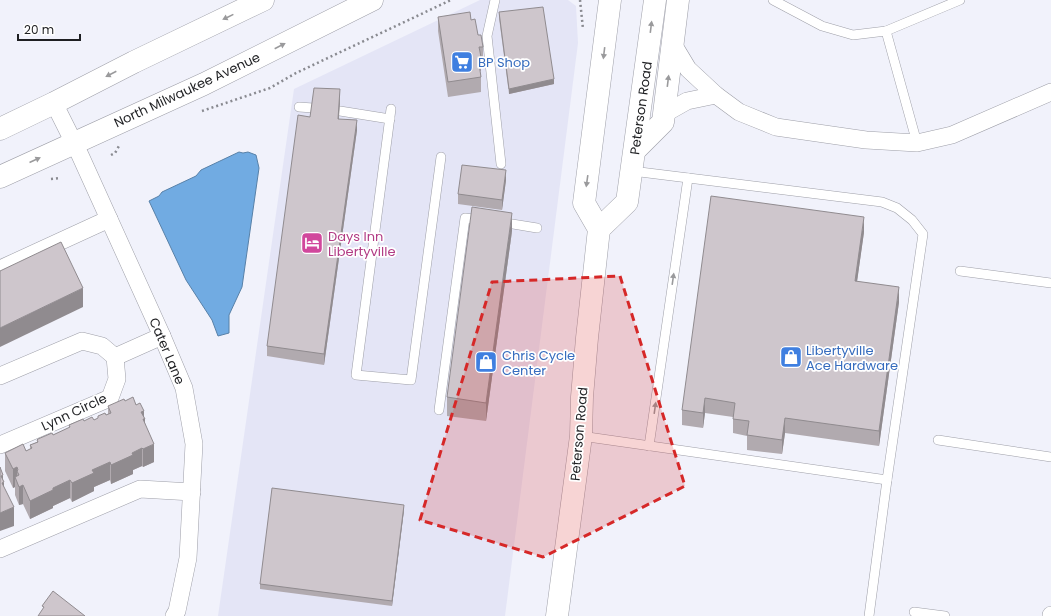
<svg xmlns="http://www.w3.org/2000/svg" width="1051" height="616" font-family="Poppins,sans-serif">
  <rect width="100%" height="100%" fill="#f1f2fb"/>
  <polygon fill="#e4e5f6" points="480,0 568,0 576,6 578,43 505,616 218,616 294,89"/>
  <polygon fill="#71abe2" stroke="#5881a8" points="239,152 243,153 248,152 256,155 259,168 242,287 229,315 229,333 218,336 212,320 186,280 149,201 159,196 162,192 196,176 201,170"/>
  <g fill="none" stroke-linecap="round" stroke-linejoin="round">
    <g stroke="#9e9fa8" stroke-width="10">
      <g id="service">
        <polyline points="495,0 487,36 501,164"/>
        <polyline points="773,0 822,26 853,35 886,31"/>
        <polyline points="299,107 313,108"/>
        <polyline points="391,109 356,375 411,380 441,157"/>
        <polyline points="340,111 390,119"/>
        <polyline points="917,143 886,31 960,0"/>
        <polyline points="500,222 537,228"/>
        <polyline points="960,271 1051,283"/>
        <polyline points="439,410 465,218 481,220"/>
        <polyline points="581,436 887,480 923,234 912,220 897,208 882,202 632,171"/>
        <polyline points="938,440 1051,457"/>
        <polyline points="649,446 688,178"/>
        <polyline points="914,612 945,616"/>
        <polyline points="869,616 887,480"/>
      </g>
    </g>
    <g stroke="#9e9fa8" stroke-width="18">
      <g id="minor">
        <polyline points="673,44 688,69 716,95 739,112 776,127 866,140 917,143 952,135 1051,92"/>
        <polyline points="54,103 80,155 162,336 184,388 194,444 188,558 177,611 174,616"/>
        <polyline points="664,114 687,101 716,95"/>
        <polyline points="0,269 109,219"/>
        <polyline points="115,357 162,336"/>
        <polyline points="0,376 82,341 102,346 115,357 117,379 110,398 0,445"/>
        <polyline points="0,549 140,489 192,492"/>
        <polyline points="1051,616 1051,615"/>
      </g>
    </g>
    <g stroke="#9e9fa8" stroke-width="23">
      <g id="primary">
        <polyline points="0,129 54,103 134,62 263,0"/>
        <polyline points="635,150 663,122 678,0"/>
        <polyline points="0,177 204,84 372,0"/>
        <polyline points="599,229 627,202 655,0"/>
        <polyline points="557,616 581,436 582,397 587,338 599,229 584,203 610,0"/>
      </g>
    </g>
    <g stroke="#898a90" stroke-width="2.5" stroke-dasharray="2 3" stroke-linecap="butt">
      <polyline points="580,0 583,29"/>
      <polyline points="202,111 270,88 296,73 451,0"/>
      <polyline points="111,155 115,153 119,146"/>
      <polyline points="51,179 60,178"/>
    </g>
    <use href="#service" stroke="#fff" stroke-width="9"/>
    <use href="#minor" stroke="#fff" stroke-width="17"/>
    <use href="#primary" stroke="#fff" stroke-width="22"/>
  </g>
  <g fill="#b1aaaf">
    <polygon points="499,12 554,84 509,94 499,18"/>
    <polygon points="438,17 471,20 483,47 483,61 481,62 481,71 480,71 481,77 481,92 448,97 438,31"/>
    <polygon points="340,99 339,119 357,130 324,365 267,356 267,346 310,117"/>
    <polygon points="506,180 502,210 458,204 458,194"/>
    <polygon points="512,231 486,421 447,416 447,397"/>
    <polygon points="864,232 857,281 899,302 879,446 785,433 782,454 747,450 747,436 733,433 733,417 705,413 703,428 682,425 682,410"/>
    <polygon points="125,401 136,405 144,416 145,423 154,462 143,467 142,466 133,470 133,474 111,484 110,480 94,487 94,491 72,502 70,498 53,506 53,508 30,519 23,504 19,505 15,495 15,487 13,488 5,471 5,453 26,451 30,449 30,445 37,442 37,440 53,435 69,428 69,425 84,421 94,420 98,419 98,416 106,415 108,414 108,406"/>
    <polygon points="404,510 392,606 260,589 260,584"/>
  </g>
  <g fill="#908b8f">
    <polygon points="554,79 554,84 509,94 509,89"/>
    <polygon points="340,89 340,99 338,129 338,119"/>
    <polygon points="357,120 357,130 324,365 324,354"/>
    <polygon points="506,170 506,180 502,210 502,200"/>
    <polygon points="512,213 512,231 486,421 486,403"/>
    <polygon points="864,217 864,232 855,296 855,281"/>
    <polygon points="899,287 899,302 879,446 879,431"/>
    <polygon points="83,288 83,307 0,347 0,328"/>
    <polygon points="705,398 705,413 703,428 703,413"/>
    <polygon points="144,411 144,419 145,419 145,437 141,412"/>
    <polygon points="785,418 785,433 782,454 782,440"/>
    <polygon points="154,444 154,462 143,467 143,449"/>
    <polygon points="142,448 142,466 133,470 133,474 111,484 111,465 132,453"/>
    <polygon points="110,462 110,480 94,487 94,491 72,502 72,483 92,470"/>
    <polygon points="17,467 17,481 15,477 15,487 13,488 13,469"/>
    <polygon points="3,475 3,483 4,482 4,501 1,476"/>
    <polygon points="70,480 70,498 53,506 53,508 30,519 30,501 53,488"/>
    <polygon points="23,485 23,504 19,505 19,487"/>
    <polygon points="404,505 404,510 392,606 392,601"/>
    <polygon points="14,507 14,526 0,531 0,513"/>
  </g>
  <g fill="#cec6cc" stroke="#908b8f">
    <polygon points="543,7 554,79 509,89 499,12"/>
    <polygon points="470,12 471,20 475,19 478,35 481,35 483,47 479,47 481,57 478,57 481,77 448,82 438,17"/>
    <polygon points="314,88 340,89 338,119 357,120 324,354 267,346 298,115 310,117"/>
    <polygon points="462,165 506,170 502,200 458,194"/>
    <polygon points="711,196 864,217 855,281 899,287 879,431 785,418 782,440 747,435 749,421 733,419 735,403 705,398 703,413 682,410"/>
    <polygon points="472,207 512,213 486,403 447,397"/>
    <polygon points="61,242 83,288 0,328 0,271"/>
    <polygon points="133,397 136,405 140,403 144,411 141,412 145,419 143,419 154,444 143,449 142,448 132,453 133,455 111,465 110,462 92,470 94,473 72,483 70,480 53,488 53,490 30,501 23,485 19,487 15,477 19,475 17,471 18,470 17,467 13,469 5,453 23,444 26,451 32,448 30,445 38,442 37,440 38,439 52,433 53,435 70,427 69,425 83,419 84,421 92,417 94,420 98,418 98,416 105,413 106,415 111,413 108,406 124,399 125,401"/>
    <polygon points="0,467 3,475 1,476 4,482 2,483 14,507 0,513"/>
    <polygon points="272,488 404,505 392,601 260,584"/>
    <polygon points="53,591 85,616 38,616 44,607 42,606"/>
  </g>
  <defs><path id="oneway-solid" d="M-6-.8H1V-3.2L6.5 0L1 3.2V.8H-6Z"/></defs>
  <g fill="#9a9a9c">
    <use href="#oneway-solid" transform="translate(228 17) rotate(154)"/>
    <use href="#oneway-solid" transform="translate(651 27) rotate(-83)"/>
    <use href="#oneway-solid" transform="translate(280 46) rotate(-27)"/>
    <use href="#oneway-solid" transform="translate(604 53) rotate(97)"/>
    <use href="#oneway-solid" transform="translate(111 74) rotate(153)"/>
    <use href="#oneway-solid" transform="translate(668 81) rotate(-83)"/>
    <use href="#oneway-solid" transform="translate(35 160) rotate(-24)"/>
    <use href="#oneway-solid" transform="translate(587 181) rotate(98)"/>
    <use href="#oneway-solid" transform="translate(673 279) rotate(-82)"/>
    <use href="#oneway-solid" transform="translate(655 408) rotate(-82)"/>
  </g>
  <path fill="#d62828" fill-opacity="0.2" stroke="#d62828" stroke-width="3" stroke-dasharray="8 5" stroke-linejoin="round" d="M620 276 685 486 543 557 420 520 492 282Z"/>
  <defs>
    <g id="supermarket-square" transform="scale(1.15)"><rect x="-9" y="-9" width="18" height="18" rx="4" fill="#3f7fe0" stroke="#fff"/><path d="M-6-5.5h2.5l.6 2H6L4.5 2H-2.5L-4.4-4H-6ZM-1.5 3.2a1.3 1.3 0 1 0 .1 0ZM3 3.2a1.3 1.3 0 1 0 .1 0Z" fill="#fff"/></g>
    <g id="hotel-square" transform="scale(1.15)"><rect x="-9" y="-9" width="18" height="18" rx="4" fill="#d1479c" stroke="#fff"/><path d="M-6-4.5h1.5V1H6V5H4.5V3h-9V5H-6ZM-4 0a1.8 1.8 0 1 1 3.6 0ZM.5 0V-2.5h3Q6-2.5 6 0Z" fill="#fff"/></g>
    <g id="shop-square" transform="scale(1.15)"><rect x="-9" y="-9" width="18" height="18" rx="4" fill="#3f7fe0" stroke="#fff"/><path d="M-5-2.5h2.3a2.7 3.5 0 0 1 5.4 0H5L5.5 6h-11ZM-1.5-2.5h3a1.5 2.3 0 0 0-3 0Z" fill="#fff"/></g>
  </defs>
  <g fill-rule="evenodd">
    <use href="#supermarket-square" x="462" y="62"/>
    <use href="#hotel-square" x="312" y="243"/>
    <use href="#shop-square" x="791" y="357"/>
    <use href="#shop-square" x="486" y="362"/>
  </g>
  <g text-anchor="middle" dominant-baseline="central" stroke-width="3.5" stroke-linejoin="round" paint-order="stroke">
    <g font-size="13" fill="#366cbe" stroke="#fff" text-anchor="start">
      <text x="478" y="62">BP Shop</text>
      <text x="806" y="350">Libertyville<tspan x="806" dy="15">Ace Hardware</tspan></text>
      <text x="502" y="355">Chris Cycle<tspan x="502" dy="15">Center</tspan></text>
    </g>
    <g font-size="13" fill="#1e1f22" stroke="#fff">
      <text transform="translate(187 90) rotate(-25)">North Milwaukee Avenue</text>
      <text transform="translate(641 108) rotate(-82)">Peterson Road</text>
      <text transform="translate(167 351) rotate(67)">Cater Lane</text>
      <text transform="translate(74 412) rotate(-25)">Lynn Circle</text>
      <text transform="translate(579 434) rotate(-85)">Peterson Road</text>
    </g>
    <g font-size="13" fill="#b23c85" stroke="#fff" text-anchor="start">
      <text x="328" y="236">Days Inn<tspan x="328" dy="15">Libertyville</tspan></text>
    </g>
  </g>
  <path d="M18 34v6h62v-6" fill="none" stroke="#1e1f22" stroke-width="2"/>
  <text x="24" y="34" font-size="12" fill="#1e1f22" stroke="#ffffff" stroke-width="3" paint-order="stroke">20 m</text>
</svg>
